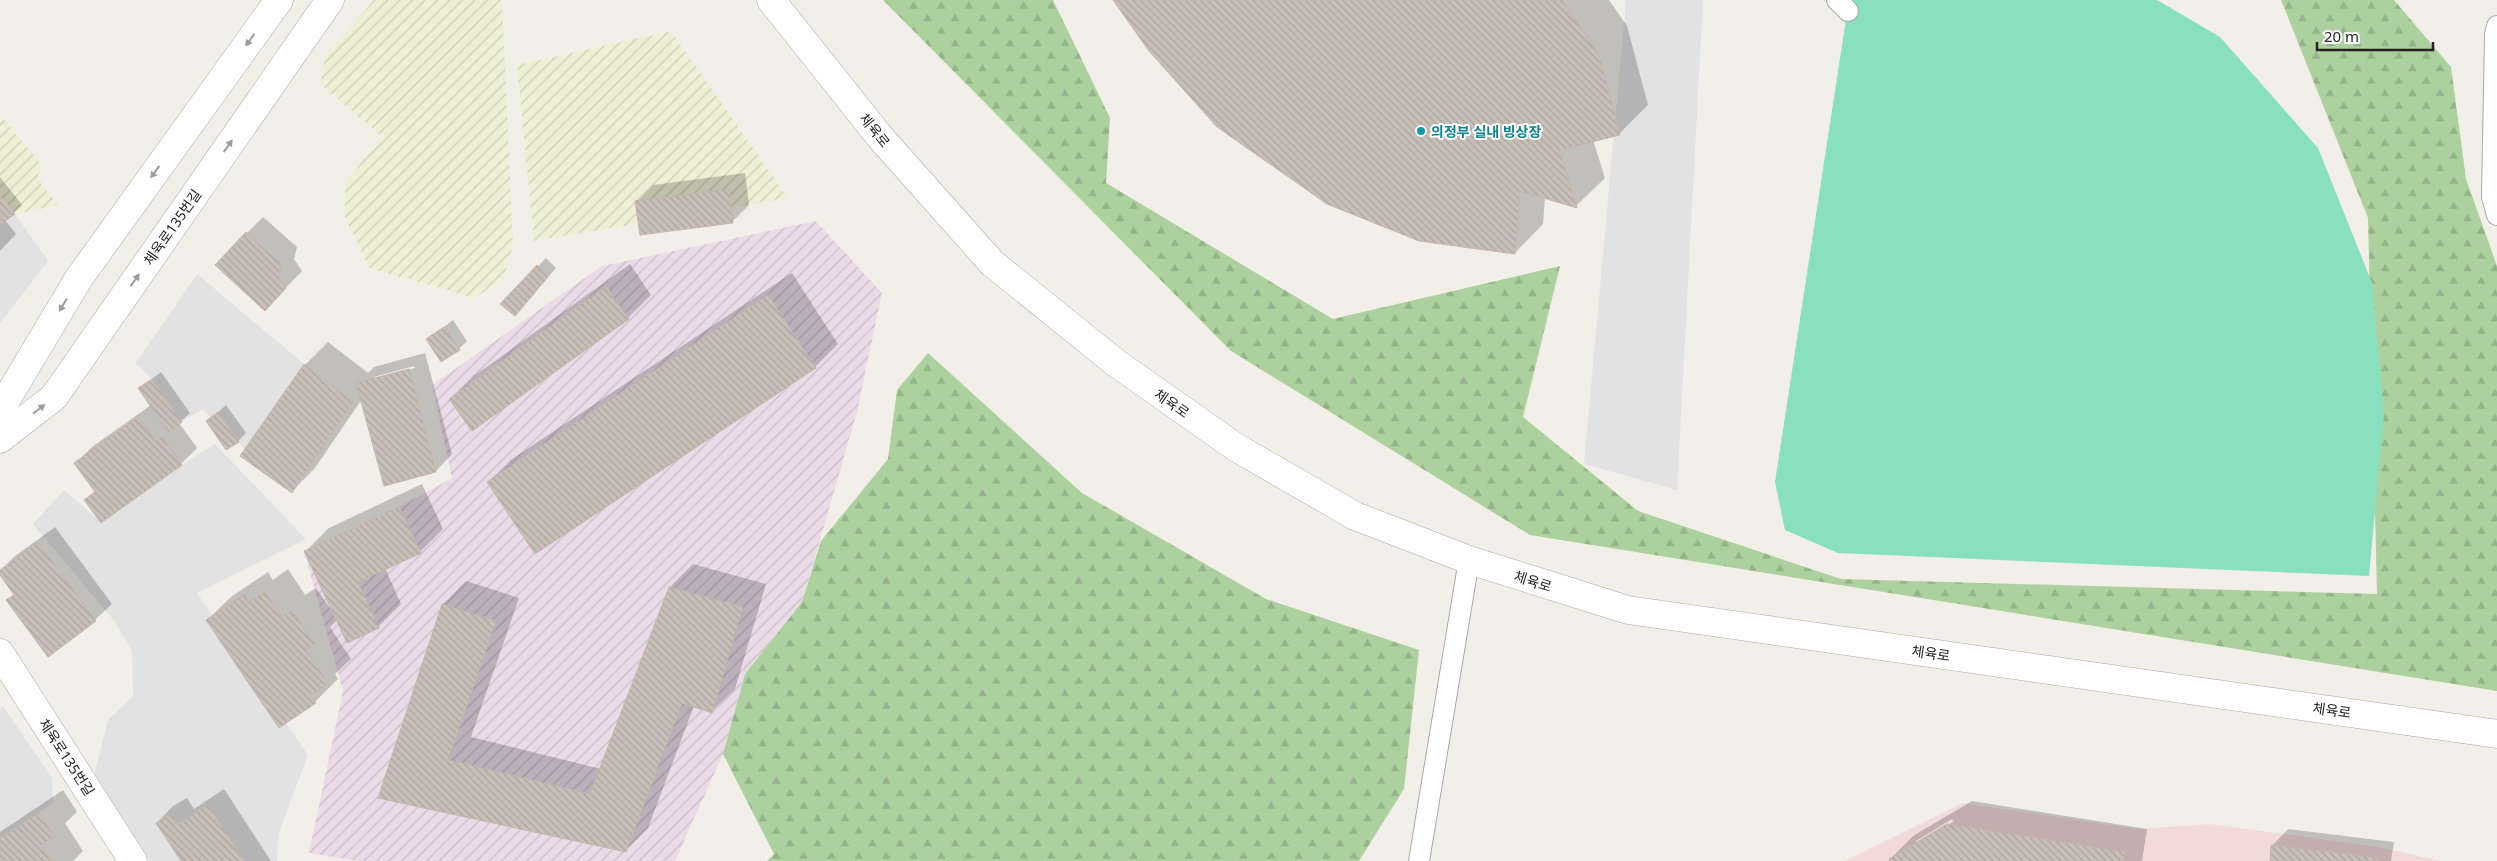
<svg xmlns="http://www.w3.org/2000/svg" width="2497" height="861" font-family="'Noto Sans','Noto Sans KR',sans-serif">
  <defs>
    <pattern id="industrial-furrows" width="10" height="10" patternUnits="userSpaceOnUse" patternTransform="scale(1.25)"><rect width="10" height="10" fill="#ebdbe8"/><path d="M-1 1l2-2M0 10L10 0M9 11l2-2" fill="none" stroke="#c9bcc7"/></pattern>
    <pattern id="farmland-furrows" width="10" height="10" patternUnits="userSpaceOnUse" patternTransform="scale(1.25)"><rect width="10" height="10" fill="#eef0d5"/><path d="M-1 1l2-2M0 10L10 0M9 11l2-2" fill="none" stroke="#ccceb7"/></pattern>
    <pattern id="forest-firs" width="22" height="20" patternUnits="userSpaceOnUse" patternTransform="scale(1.25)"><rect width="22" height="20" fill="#add19e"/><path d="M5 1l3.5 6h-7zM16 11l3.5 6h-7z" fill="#95b388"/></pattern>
    <pattern id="building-back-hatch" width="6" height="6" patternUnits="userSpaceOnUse" patternTransform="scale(1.25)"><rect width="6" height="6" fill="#c7bfb8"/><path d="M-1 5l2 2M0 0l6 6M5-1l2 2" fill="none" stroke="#aba49e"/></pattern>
  </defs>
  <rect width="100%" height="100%" fill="#f2efe9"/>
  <polygon fill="#f2dad9" points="1963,803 2137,829 2210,824 2379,847 2441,861 1845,861"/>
  <polygon fill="url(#industrial-furrows)" points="816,221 882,293 857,412 802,602 745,674 723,754 675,861 359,861 309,853 343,691 304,551 399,507 452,478 432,385 602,266"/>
  <g fill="url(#farmland-furrows)">
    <polygon points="374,0 502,0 513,244 504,278 475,298 369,268 345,217 345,184 382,136 320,84 325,57"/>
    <polygon points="671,31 788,198 534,241 517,65"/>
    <polygon points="0,115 42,165 37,178 58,205 15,214 0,198"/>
  </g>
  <g fill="url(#forest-firs)">
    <polygon points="883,0 1053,0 1110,118 1106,183 1333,319 1560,266 1523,417 1638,511 1841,579 2377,594 2368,218 2281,0 2394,0 2451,67 2466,179 2497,266 2497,691 1530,535 1231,351"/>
    <polygon points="928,353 1082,493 1266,599 1419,650 1404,789 1359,861 767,861 774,854 723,754 745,674 802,602 821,541 888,459 897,390"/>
  </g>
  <polygon fill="#88e0be" points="1849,0 2157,0 2220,37 2318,148 2372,283 2384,415 2369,576 1838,553 1785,530 1775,482"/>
  <g fill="#e2e2e2">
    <polygon points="1626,0 1703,0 1677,490 1584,464"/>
    <polygon points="15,214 48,261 0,323 0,225"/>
    <polygon points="197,274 304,364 245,449 202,409 182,422 152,379 136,363"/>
    <polygon points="215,444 306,539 197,593 212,615 206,620 279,727 286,723 308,755 278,835 277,861 244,861 207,804 178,824 170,814 156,822 181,861 150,861 94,775 108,720 133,696 132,651 115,622 33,524 64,490 102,523 182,465"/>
    <polygon points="3,706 52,778 53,803 0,838 0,709"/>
  </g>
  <g fill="#0003" fill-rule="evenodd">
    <polygon points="1115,0 1609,0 1627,26 1648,105 1620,133 1593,140 1605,178 1576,206 1545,197 1543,224 1515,253"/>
    <polygon points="745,173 749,205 732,222 637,202 653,185"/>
    <polygon points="0,177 22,205 6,221 16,234 0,251"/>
    <polygon points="263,217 297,247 294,259 302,271 281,293 247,233"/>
    <polygon points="546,258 556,268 523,306 502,304"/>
    <polygon points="630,264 651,295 628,318 473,430 451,399 474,376"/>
    <polygon points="792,273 838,344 815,367 535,553 488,482 512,459"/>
    <polygon points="453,320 467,341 459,349 427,340"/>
    <path d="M328 342 368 373 374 367 425 353 452 454 436 471 362 399 315 468 292 491 305 365ZM414 366 415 368 376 379 374 377Z"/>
    <polygon points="161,372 190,413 179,423 197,448 181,464 86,500 96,490 76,463 92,447 151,405 140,388"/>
    <polygon points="226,405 246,433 238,441 208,421"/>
    <polygon points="422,484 443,529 420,552 385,568 401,604 378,627 338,619 330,627 351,659 335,674 338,679 315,702 280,726 207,620 231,597 268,572 273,580 288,569 305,595 316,588 335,615 306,551 329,528"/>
    <polygon points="55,527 112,604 95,620 8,600 15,593 0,571 15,556"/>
    <polygon points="693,564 766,584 735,689 711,712 694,706 648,828 625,851 379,797 443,604 466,581 519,598 471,737 601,769 670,587"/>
    <polygon points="224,789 271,861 182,861 157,823 173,806 187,798 194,809"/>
    <polygon points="63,790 77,812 65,823 83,851 73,861 0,861 0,832"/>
    <path d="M1972 801 2147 829 2142 861H1891L1890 859 1913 836ZM1952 819 1953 822 1916 844V841Z"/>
    <polygon points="2288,829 2394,842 2391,861 2271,861 2272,846"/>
  </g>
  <g fill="url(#building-back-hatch)" stroke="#c4b6ab">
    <polygon points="1113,0 1562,0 1599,55 1620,135 1559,150 1577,208 1520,191 1515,254 1419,241 1327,204 1217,127 1149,51"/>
    <polygon points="729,189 733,223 640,235 635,201"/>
    <polygon points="0,195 15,214 0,225"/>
    <polygon points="246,232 281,264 278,276 286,288 265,311 215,265"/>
    <polygon points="537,265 548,277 515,316 500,304"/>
    <polygon points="606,286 629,319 472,431 449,399"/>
    <polygon points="768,295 816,368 535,554 487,482"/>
    <polygon points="444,327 460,350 441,362 426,339"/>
    <polygon points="304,364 353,402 292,493 240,456"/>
    <polygon points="409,369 436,472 384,486 356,383"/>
    <polygon points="152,379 182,422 168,432 138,388"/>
    <polygon points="218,412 239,442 226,450 206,421"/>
    <polygon points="138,417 156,441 162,437 182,465 101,523 84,500 95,492 74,463"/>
    <polygon points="399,507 421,553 358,582 379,628 347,643 304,551"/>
    <polygon points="38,542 96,621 48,657 6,600 14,595 0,575 0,570"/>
    <polygon points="669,587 743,607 712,713 682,703 626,852 378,798 442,604 496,621 448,760 590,794"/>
    <polygon points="265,592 282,617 292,610 315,644 306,650 328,683 311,695 316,703 279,728 206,620 244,594 249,602"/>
    <polygon points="207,804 244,861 181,861 156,823 170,813 178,824"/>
    <polygon points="39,813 54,836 41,845 51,861 0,861 0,838"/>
    <polygon points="1947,824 2125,852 2123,861 1890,861 1889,859"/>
    <polygon points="2271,845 2379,858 2378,861 2270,861"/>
  </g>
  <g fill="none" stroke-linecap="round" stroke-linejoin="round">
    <g stroke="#a9a9a9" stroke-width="22">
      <g id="service">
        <polyline points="1837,0 1848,11"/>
        <polyline points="2497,26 2495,35 2492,197 2497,215"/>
        <polyline points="1419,861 1469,560"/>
      </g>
    </g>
    <g stroke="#a9a9a9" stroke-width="29">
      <g id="minor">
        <polyline points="771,0 880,137 992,263 1116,363 1237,448 1355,516 1469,560 1628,610 2497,734"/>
        <polyline points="0,410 79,278 279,0"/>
        <polyline points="0,439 54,397 330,0"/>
        <polyline points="0,653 133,861"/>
      </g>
    </g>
    <use href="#service" stroke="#fff" stroke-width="20"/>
    <use href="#minor" stroke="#fff" stroke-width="28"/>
  </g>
  <defs><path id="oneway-solid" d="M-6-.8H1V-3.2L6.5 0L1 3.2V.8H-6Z" transform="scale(1.25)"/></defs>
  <g fill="#9c9c9c">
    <use href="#oneway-solid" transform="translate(250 40) rotate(126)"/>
    <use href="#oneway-solid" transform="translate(228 146) rotate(-55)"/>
    <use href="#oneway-solid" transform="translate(155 172) rotate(126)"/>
    <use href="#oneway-solid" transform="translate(135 280) rotate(-55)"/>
    <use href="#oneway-solid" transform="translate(63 305) rotate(121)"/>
    <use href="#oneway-solid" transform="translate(39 409) rotate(-38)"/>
  </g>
  <circle fill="#0f9aa8" stroke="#fff" stroke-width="2" cx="1421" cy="131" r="5"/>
  <g text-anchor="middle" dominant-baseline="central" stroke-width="4" stroke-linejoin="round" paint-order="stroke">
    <g font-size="14" fill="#222" stroke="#fff">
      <text transform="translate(875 130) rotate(51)">체육로</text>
      <text transform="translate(172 227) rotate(-55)">체육로135번길</text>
      <text transform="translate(1172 403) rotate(35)">체육로</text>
      <text transform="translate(1533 581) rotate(17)">체육로</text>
      <text transform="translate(1931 653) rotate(8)">체육로</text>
      <text transform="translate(2332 710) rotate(8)">체육로</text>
      <text transform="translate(67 757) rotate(57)">체육로135번길</text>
    </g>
    <g font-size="14" font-weight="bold" fill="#0d838f" stroke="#fff" text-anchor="start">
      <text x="1431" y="131">의정부 실내 빙상장</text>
    </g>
  </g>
  <path d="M2317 42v8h116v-8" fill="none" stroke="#222222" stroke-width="2.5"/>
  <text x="2324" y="42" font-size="15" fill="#222222" stroke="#ffffff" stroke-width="4" paint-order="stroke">20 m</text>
</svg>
